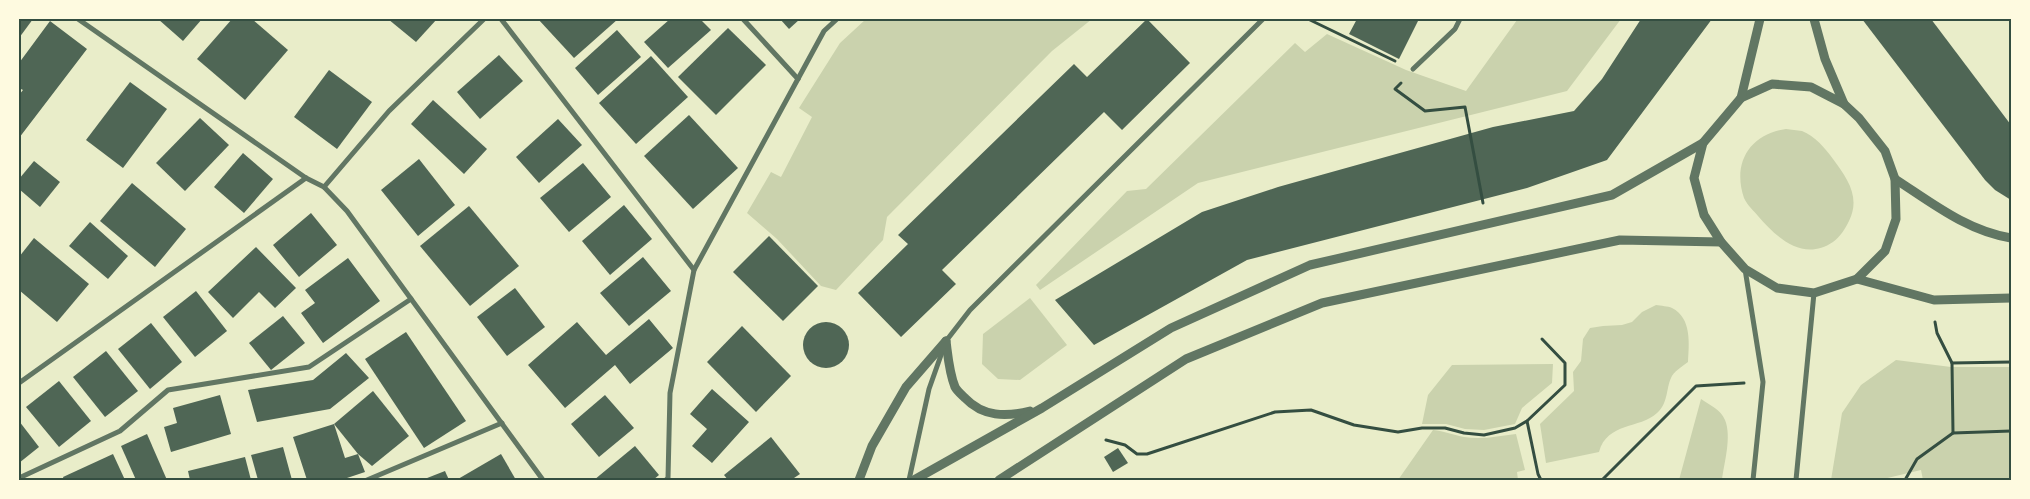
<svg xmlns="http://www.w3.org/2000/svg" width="2030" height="499" font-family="'Archivo Narrow',sans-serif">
  <rect width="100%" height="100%" fill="#e9edc9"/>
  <g fill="#cad2ad">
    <polygon points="866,19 1092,19 1052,51 887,217 883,240 836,290 821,286 777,239 747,213 771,172 781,177 812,117 799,108 840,43"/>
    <polygon points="1522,19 1621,19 1567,91 1198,183 1040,290 1036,285 1127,191 1146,189 1295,43 1305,52 1327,34 1406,70 1466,91 1517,20"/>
    <path d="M1786 129C1791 130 1797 130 1802 131 1815 136 1825 148 1833 159 1847 178 1861 197 1849 221 1845 229 1841 236 1833 242 1803 262 1777 238 1758 216 1754 211 1747 205 1744 198 1732 163 1750 134 1786 129Z"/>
    <polygon points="1030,298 1067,345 1020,380 998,379 982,364 983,334"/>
    <path d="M1656 305C1661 306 1668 306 1672 308 1692 318 1689 344 1688 362 1683 366 1673 372 1671 378 1666 389 1668 404 1657 413 1640 429 1607 422 1599 452L1546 463 1540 424 1574 391 1573 372 1581 361 1583 339 1590 328 1603 326 1622 325 1632 322 1642 312Z"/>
    <polygon points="1896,360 1951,367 2011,367 2011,480 1923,480 1921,470 1879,480 1831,480 1842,413 1861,385"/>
    <polygon points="1553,364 1552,383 1522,408 1515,424 1484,430 1465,429 1446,424 1422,424 1428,395 1452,365"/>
    <path d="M1701 399C1710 405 1721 410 1725 420 1732 437 1724 463 1722 480H1679Z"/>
    <path d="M1433 430C1444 431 1454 435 1464 437 1482 440 1499 436 1516 434L1525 470 1517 472 1518 480H1398Z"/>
  </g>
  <g fill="#4f6655">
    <polygon points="19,19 33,19 19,38"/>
    <polygon points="158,19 202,19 183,41"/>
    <polygon points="232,19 252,19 288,50 245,100 197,59"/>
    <polygon points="388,19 437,19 416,42"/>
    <polygon points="538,19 618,19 574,58"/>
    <polygon points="670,19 700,19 711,30 668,68 644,42"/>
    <polygon points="780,19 800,19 789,29"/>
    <polygon points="1147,19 1190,63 1122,130 1104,112 942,270 956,284 901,337 858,293 908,244 898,235 1074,64 1087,77"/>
    <polygon points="1357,19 1419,19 1399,59 1349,34"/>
    <polygon points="1641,19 1712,19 1607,160 1527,188 1247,260 1094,345 1055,300 1202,212 1278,187 1493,127 1574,111 1602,79"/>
    <polygon points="1862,19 1931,19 2011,125 2011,200 1995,190 1985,180"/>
    <polygon points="50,21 87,49 19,138 19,95 23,90 19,88 19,63"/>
    <polygon points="728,28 766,65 716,115 678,77"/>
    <polygon points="617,30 641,57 598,95 575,68"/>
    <polygon points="499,55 523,81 480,119 457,92"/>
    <polygon points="651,56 688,97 636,144 599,103"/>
    <polygon points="329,70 372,102 337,149 294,117"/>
    <polygon points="130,82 167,109 123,168 86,140"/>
    <polygon points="433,100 487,149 464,174 411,124"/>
    <polygon points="689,115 738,168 693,209 644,156"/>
    <polygon points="200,118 229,145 185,191 156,163"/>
    <polygon points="558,119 582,145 539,183 516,157"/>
    <polygon points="243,153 273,179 244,213 214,187"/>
    <polygon points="419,159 455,205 418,236 381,190"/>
    <polygon points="34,161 60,182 40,207 19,189 19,179"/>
    <polygon points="583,163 611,197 569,232 540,198"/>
    <polygon points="132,183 186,229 155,267 100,221"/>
    <polygon points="624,205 652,239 610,275 582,241"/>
    <polygon points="469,206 519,266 470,306 420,246"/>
    <polygon points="311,213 337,245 299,277 273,245"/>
    <polygon points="90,222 128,256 108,279 69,246"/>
    <polygon points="769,236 818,286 783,321 733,272"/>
    <polygon points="34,238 89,284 57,322 19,290 19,257"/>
    <polygon points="256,247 296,288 275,308 259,292 233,318 208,292"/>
    <polygon points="643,257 671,291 629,326 600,293"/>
    <polygon points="348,258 380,301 323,343 301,313 315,303 305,290"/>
    <polygon points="515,288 545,327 507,356 477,317"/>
    <polygon points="196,291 227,331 195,357 163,317"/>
    <polygon points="283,316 305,343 271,370 249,343"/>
    <polygon points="649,319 673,348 630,384 615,365 565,408 528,365 577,322 606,355"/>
    <circle cx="826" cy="345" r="23"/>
    <polygon points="151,323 182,362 150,389 118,349"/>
    <polygon points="742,326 791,376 756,412 707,362"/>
    <polygon points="406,332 466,421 424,448 365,359"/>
    <polygon points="106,351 138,391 105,417 73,377"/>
    <polygon points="346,353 369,378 330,409 257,422 248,390 313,380"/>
    <polygon points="59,381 91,421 59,447 26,407"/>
    <polygon points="712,389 749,422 712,463 692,446 707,429 690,414"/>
    <polygon points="373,391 409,436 372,466 358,454 334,424"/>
    <polygon points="220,395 231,434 171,452 164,427 177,423 173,408"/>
    <polygon points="605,395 634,428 599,457 571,424"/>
    <polygon points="19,421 39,447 19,463"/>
    <polygon points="334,424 345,458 358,454 365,472 341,480 307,480 293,437"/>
    <polygon points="147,434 167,480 136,480 121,446"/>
    <polygon points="771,437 800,474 791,480 728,480 724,475"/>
    <polygon points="635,446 659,475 653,480 594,480"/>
    <polygon points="283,447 292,480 258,480 251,455"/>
    <polygon points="1118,448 1128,463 1113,472 1104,457"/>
    <polygon points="113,454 125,480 64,480 63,477"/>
    <polygon points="501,454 516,480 459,480 458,479"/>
    <polygon points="245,457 251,480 190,480 188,471"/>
    <polygon points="445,471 449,480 422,480"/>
  </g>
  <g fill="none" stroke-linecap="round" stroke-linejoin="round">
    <g stroke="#344e41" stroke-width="3">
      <polyline points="1308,19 1395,61"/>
      <polyline points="1401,83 1395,89 1425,111 1465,107 1483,203"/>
      <polyline points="1935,322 1937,333 1952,363 2011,362"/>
      <polyline points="1952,363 1953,433 2011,431"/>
      <polyline points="1106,440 1125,445 1137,454 1147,454 1275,412 1311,410 1354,425 1398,432 1422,428 1445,428 1464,433 1484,435 1515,428 1527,421"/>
      <polyline points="1541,480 1538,474 1527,421 1565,385 1565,363 1542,339"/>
      <polyline points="1602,480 1696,386 1744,383"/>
      <polyline points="1905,480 1917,459 1953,433"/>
    </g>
    <g stroke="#617663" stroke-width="5">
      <polyline points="78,19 306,178 324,187 347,211 543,480"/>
      <polyline points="501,19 694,270 670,393 668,478 666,480"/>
      <polyline points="743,19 798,79"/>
      <polyline points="1413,69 1455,29 1460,19"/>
      <polyline points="324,187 389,111 484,19"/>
      <polyline points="1745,269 1763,382 1753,480"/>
      <polyline points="694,270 824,31 837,19"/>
      <polyline points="19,383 306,178"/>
      <polyline points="19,478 120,431 168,390 309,367 411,299"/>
      <polyline points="367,480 502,423"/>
      <polyline points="909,480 929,389 946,341 970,310 1263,19"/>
      <polyline points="1796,480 1814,293"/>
    </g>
    <g stroke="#617663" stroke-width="9">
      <polyline points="1814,19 1825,59 1844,104"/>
      <polygon points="1772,84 1811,87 1844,104 1859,118 1885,151 1895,179 1896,219 1885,251 1857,279 1814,293 1777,288 1745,269 1721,242 1704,215 1694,178 1703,143 1741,98"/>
      <polyline points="1741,98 1760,19"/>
      <path d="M1895 179C1932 203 1967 231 2011 238"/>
      <polyline points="1857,279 1934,300 2011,298"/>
      <path d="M946 341C948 356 949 372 955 387 957 391 962 395 965 398 983 417 1006 417 1030 411"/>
      <polyline points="859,480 872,446 906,387 946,341"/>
      <polyline points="914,480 1042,408 1171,328 1310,265 1612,195 1703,143"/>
      <polyline points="999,480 1186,359 1322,303 1620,240 1721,242"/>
    </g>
  </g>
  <rect width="2030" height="499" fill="none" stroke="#fefae0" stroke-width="40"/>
  <rect x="20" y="20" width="1990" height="459" fill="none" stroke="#344e41" stroke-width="2"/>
</svg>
